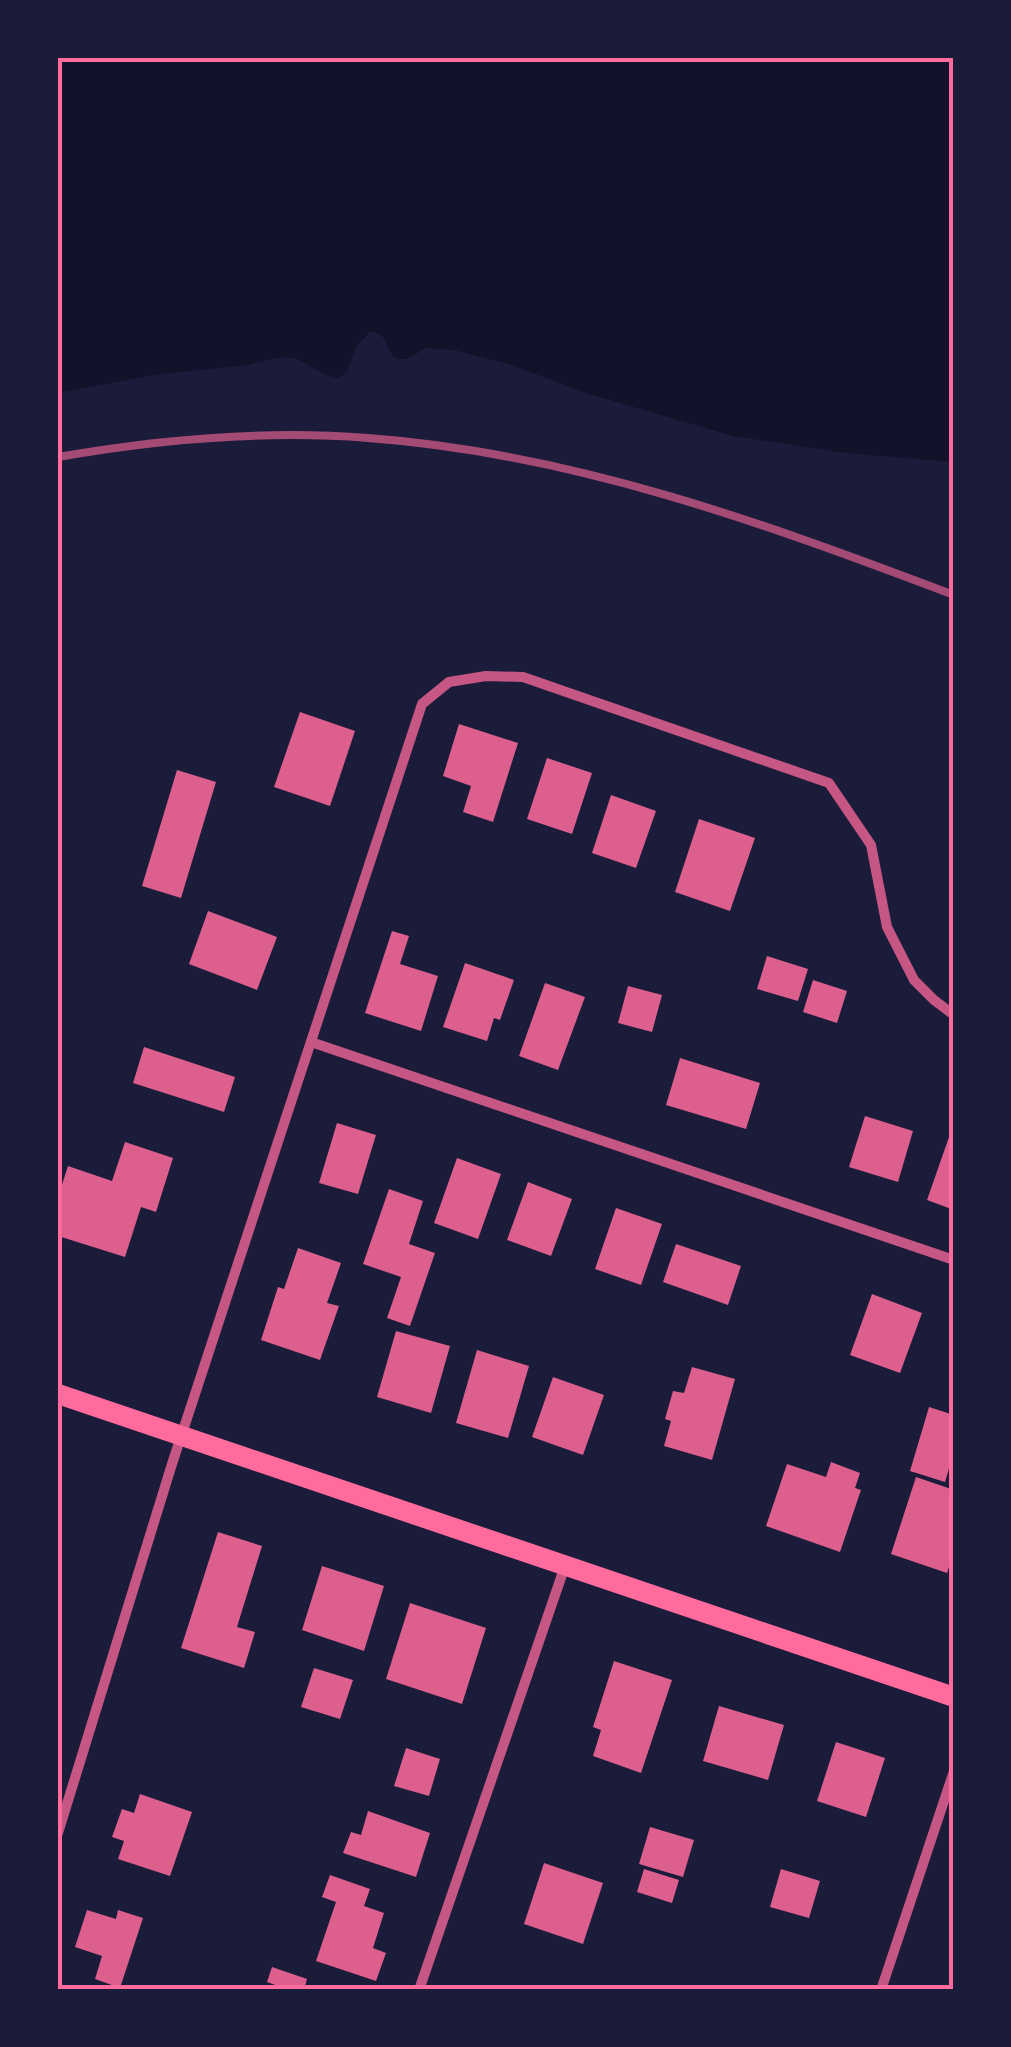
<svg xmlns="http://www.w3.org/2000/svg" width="1011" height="2047" font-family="Figtree,sans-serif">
  <rect width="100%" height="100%" fill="#1b1b3a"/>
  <polygon fill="#12122b" points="58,58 953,58 953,462 847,453 733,436 586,393 509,364 454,350 426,348 407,359 397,359 393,356 383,337 374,332 369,332 356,348 347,372 339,378 326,375 298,359 282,357 241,366 159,374 58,393"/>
  <g fill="#dd5f8e">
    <polygon points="300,712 355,731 330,806 274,787"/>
    <polygon points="459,724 518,743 493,822 463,812 471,786 443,776"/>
    <polygon points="547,758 592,773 572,834 527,819"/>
    <polygon points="177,770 216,782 181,898 142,886"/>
    <polygon points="611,795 656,811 636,868 592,853"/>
    <polygon points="699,819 755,838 730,911 675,892"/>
    <polygon points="208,911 277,937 257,990 189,964"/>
    <polygon points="392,931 409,936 400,964 438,976 421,1031 365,1013"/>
    <polygon points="767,956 808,969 798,1001 757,989"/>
    <polygon points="465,963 514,980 500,1020 494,1018 487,1041 443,1027"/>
    <polygon points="813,980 847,991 837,1023 803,1012"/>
    <polygon points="545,983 585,997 558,1070 519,1056"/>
    <polygon points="628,986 662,995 652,1032 618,1023"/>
    <polygon points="144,1047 235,1077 224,1112 133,1083"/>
    <polygon points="680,1058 760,1083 746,1129 666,1105"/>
    <polygon points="865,1116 913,1131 898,1182 849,1167"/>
    <polygon points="337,1123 376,1135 358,1194 319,1183"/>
    <polygon points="949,1137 954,1138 954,1210 927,1200"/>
    <polygon points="125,1142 173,1158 156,1212 141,1207 125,1257 58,1236 58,1197 68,1166 112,1181"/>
    <polygon points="457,1158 501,1174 478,1239 434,1223"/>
    <polygon points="528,1182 572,1199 551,1256 507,1240"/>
    <polygon points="389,1189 423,1201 409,1244 435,1253 410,1326 387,1318 401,1277 363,1264"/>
    <polygon points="616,1208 662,1224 641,1285 595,1269"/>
    <polygon points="676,1244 741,1266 728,1305 663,1282"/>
    <polygon points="298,1248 341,1263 327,1303 339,1306 320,1360 261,1340 278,1287 284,1289"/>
    <polygon points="872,1294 922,1313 900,1373 850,1355"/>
    <polygon points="396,1331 450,1346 431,1413 377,1397"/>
    <polygon points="477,1350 529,1366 508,1438 456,1423"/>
    <polygon points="692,1367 735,1379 712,1460 664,1446 671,1421 665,1419 673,1391 684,1393"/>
    <polygon points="553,1377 604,1395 583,1455 532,1437"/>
    <polygon points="929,1407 954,1415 954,1452 945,1482 910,1471"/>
    <polygon points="831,1462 860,1473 855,1488 861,1490 840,1552 766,1526 787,1464 826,1477"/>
    <polygon points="916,1477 954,1490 954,1552 947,1573 891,1554"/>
    <polygon points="218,1532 262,1546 237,1627 255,1632 244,1668 181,1648"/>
    <polygon points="322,1566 384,1586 364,1651 302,1630"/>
    <polygon points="410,1603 486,1628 462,1704 386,1679"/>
    <polygon points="614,1661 672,1680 641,1773 593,1756 601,1730 593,1727"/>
    <polygon points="314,1668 353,1680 340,1719 301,1707"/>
    <polygon points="719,1706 784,1725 768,1780 703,1761"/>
    <polygon points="836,1742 885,1758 866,1817 817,1801"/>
    <polygon points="406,1748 440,1759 429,1796 394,1786"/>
    <polygon points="140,1794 192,1812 170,1876 118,1859 124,1841 112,1837 122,1809 134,1813"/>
    <polygon points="368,1811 430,1833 416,1877 343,1853 351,1832 361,1835"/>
    <polygon points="650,1827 694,1840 683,1877 639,1864"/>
    <polygon points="544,1863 603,1883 583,1944 524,1924"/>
    <polygon points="644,1869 679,1880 672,1903 637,1892"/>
    <polygon points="781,1869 820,1881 809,1918 770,1907"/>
    <polygon points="330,1875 370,1889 364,1906 384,1913 373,1948 386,1953 376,1981 316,1961 336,1902 322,1897"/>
    <polygon points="87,1910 116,1919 118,1910 143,1918 120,1988 95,1979 102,1956 75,1947"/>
    <polygon points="272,1967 307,1979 304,1990 289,1990 267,1982"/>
  </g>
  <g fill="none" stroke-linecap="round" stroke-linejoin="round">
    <g stroke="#c65784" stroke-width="10">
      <polyline points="311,1042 954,1260"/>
      <polyline points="58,1833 172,1464 422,704 449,682 486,676 523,677 829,783 871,845 887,927 914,980 934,1000 954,1015"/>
      <polyline points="58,1987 59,1990"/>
      <polyline points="419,1990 565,1566"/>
      <polyline points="881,1990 954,1771"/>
    </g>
    <polyline stroke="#ff6b9d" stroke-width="20" points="58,1394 954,1697"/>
    <path stroke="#a44b75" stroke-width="8" d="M58 457C160 439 264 430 368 438 572 453 764 523 954 595"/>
  </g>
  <rect width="1011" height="2047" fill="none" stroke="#1b1b3a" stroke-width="120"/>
  <rect x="60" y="60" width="891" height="1927" fill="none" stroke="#ff6b9d" stroke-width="4"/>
</svg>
